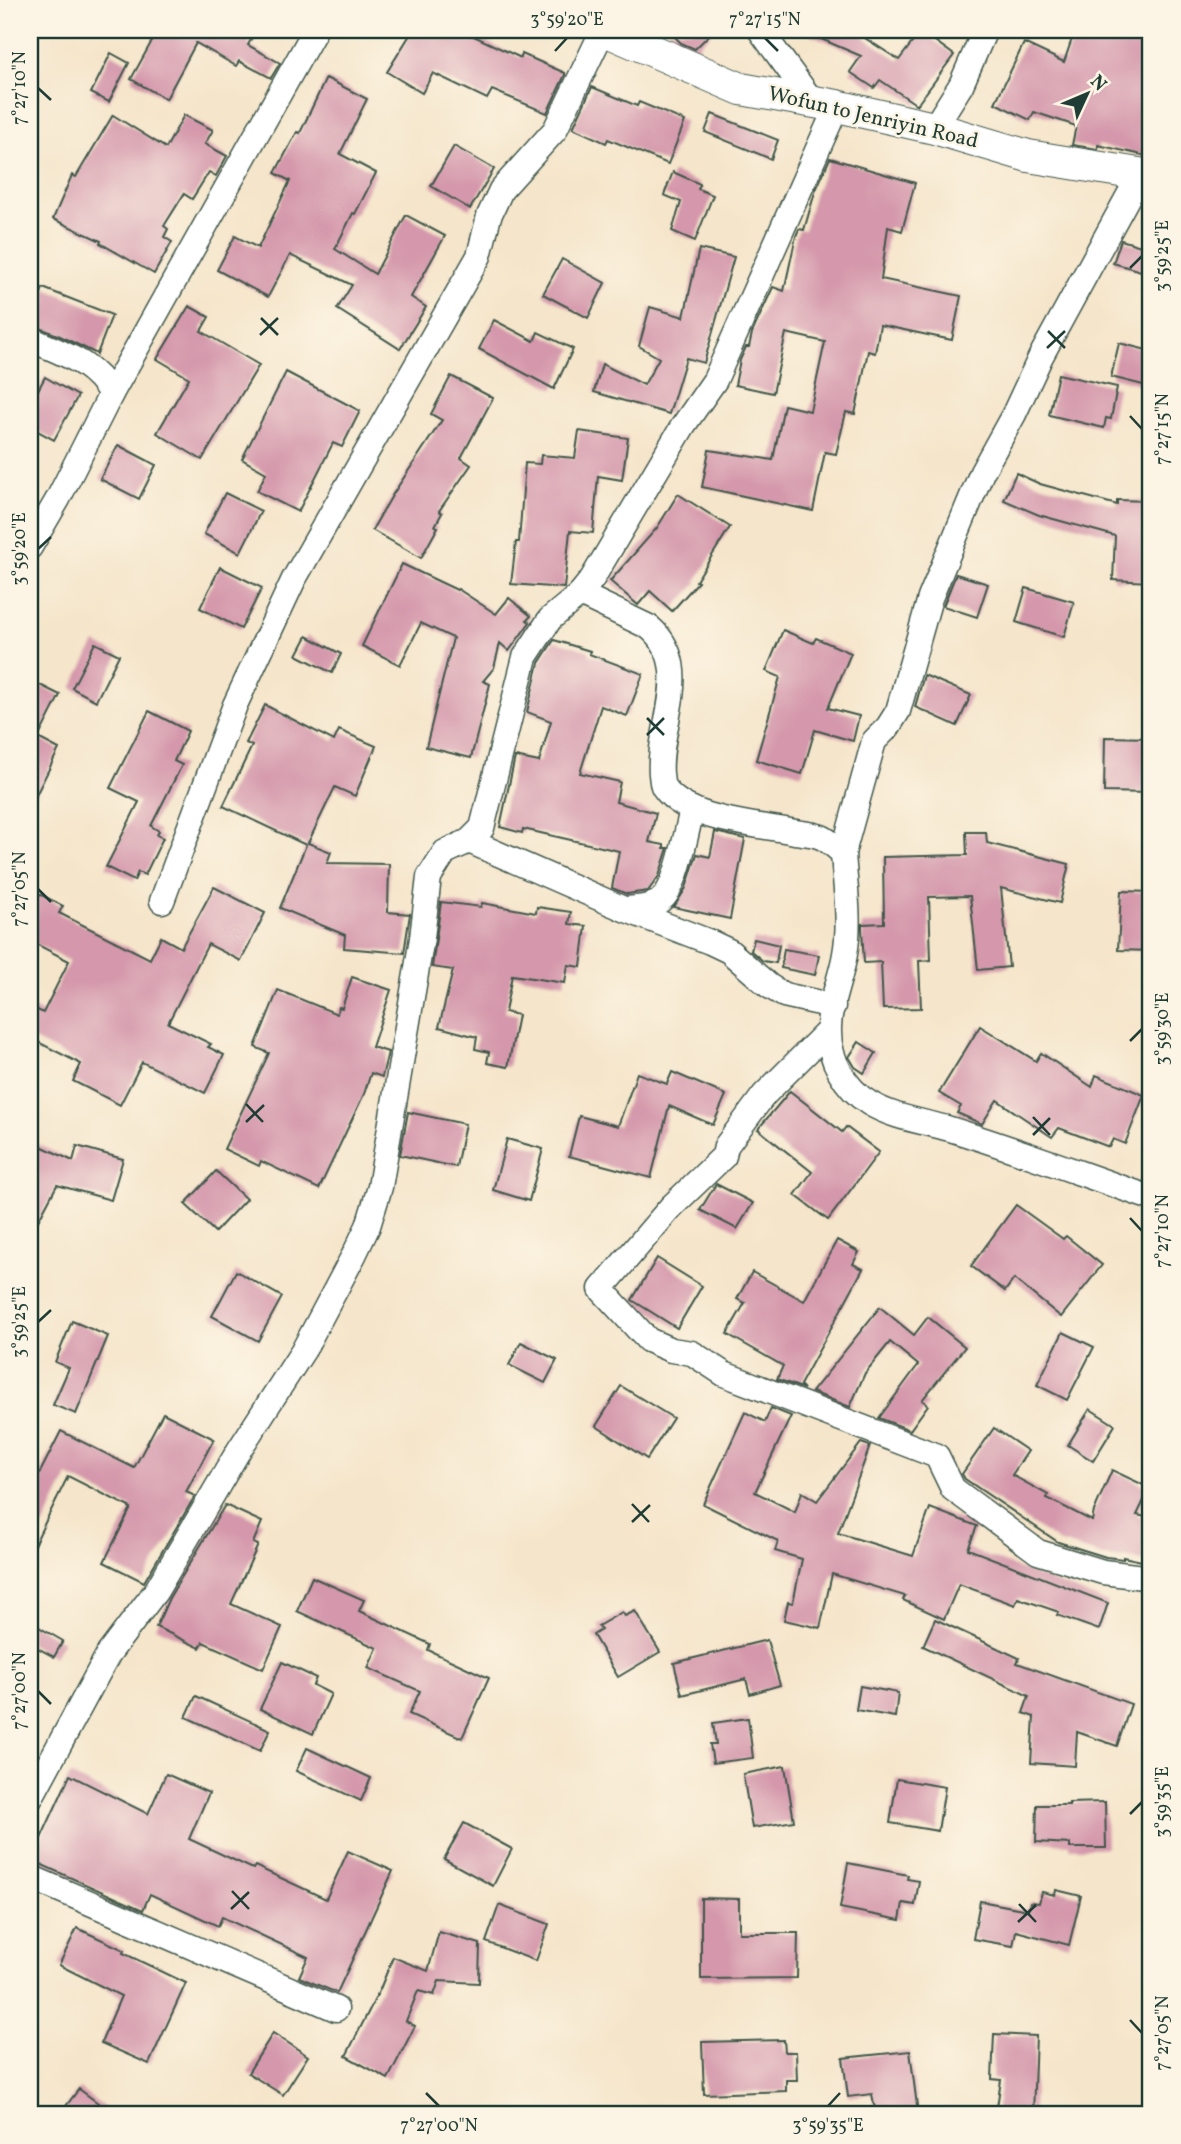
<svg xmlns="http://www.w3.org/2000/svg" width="1181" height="2144" font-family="Vollkorn,serif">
  <rect width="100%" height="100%" fill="#fcf5e5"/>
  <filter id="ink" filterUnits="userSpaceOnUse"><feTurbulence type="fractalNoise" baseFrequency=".0143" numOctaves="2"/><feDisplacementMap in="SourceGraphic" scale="14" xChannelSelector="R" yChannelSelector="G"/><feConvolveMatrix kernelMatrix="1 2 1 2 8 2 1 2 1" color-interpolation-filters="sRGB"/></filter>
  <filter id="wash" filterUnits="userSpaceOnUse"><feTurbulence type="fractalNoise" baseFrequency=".00686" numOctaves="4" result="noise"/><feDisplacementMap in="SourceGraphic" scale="28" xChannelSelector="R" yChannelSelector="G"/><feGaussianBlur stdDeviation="1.57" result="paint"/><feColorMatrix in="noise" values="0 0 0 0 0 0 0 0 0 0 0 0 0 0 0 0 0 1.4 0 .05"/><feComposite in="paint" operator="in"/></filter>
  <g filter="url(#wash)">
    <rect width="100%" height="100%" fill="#f5e5ca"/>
    <g id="blocks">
      <g fill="#d497ab">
        <polygon points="158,30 256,30 248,45 280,63 271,78 239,61 236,66 196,43 166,99 131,79"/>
        <polygon points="413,30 461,30 521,58 522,54 565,73 565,75 547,113 492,90 487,99 433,73 422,93 387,72"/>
        <polygon points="668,30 714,30 695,49 681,43"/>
        <polygon points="800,30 868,30 865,38 899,60 921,31 954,55 917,105 880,80 874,88 850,72 861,56"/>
        <polygon points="1075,30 1151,30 1151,157 1098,145 1098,149 1072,145 1076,126 1034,112 1030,120 995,103 1024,43 1064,62"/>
        <polygon points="111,53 129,63 109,102 91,93"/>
        <polygon points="326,78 367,99 340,154 376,173 355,214 353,213 335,249 375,274 406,215 445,236 411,297 426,307 400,349 337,309 352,285 290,255 268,297 217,270 235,236 258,248 290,181 275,173 297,132 300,133"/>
        <polygon points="592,87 637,106 639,102 685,121 668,164 608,139 606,143 573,128"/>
        <polygon points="712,114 778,140 771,159 705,132"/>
        <polygon points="113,115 166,148 184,115 213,130 205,144 227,156 216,176 209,172 192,199 184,194 164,226 168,229 164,237 172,242 154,274 100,243 101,241 53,219 72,175 76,177"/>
        <polygon points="454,146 494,169 470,209 431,186"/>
        <polygon points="830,158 915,183 902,231 888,227 881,279 961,296 952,340 880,325 875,353 868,351 855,414 846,412 836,454 825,452 813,511 702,487 709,450 773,460 784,405 810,411 825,342 786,333 773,393 735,385 740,360 746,347 749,347 752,333 773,287 784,291 796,236 799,229 804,230 815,192"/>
        <polygon points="673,172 700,184 698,189 713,195 695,241 672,231 681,202 664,195"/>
        <polygon points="1121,240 1151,249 1148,273 1113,263"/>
        <polygon points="699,249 734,257 704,363 686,358 669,414 594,392 602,364 644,385 659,358 639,346 650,307 684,317"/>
        <polygon points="562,259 605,283 588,318 543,294"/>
        <polygon points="43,288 112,315 97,354 60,336 30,324"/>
        <polygon points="189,306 209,317 201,331 259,365 202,460 157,433 189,378 157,359"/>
        <polygon points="494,320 534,341 538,332 573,349 554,389 479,349"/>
        <polygon points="1119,343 1151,351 1151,387 1111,377"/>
        <polygon points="286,372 360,411 342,447 333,443 298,512 257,491 266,473 242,459"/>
        <polygon points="1058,374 1117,387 1111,419 1106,418 1104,428 1049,415"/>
        <polygon points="451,376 493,398 461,458 471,465 439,511 442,513 435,526 438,527 421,558 372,530 393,494 442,420 431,414"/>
        <polygon points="45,377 78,396 54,440 30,427 30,405"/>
        <polygon points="579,431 628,438 622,480 598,476 593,533 570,531 564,588 511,584 516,542 519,542 525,463 540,464 541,455 575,458"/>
        <polygon points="118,445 156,465 139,499 100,479"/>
        <polygon points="1016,473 1040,484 1117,505 1117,500 1151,501 1150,582 1113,580 1115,536 1039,515 1004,500"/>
        <polygon points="225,493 261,511 240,553 204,534"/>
        <polygon points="678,494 730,527 696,581 698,582 672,611 650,591 638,605 610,581 657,528"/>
        <polygon points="402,564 457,590 458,589 496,614 509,598 531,616 527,620 530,622 509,651 500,643 494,668 483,681 490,684 471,758 426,747 453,638 421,623 400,665 362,646"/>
        <polygon points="220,567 262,588 241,629 200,608"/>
        <polygon points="956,574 988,584 977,617 943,606"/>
        <polygon points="1026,588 1074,602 1064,637 1016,622"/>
        <polygon points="783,630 813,643 816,638 851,653 828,708 859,716 853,741 815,730 802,774 756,760 780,677 766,671"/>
        <polygon points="307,636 341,654 332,673 297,655"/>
        <polygon points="554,640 590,651 589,654 643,674 627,716 601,706 580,773 620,782 616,802 656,813 649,842 664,845 664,848 668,848 659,876 648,891 627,894 612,888 619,851 523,829 522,833 500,827 515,757 539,762 551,721 527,712 539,663"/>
        <polygon points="95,643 119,655 96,701 72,688"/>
        <polygon points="924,675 971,695 957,726 915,707"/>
        <polygon points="30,680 60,695 38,738 59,749 30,807"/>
        <polygon points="265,705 334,741 339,730 376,746 355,796 335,787 308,843 331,852 327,863 389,864 388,912 410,914 404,953 344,948 345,935 280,908 306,845 223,806 252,746 246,743"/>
        <polygon points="149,711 188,731 174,761 182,765 151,826 159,831 157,835 163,838 145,875 138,872 134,881 106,867 139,802 110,788"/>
        <polygon points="1105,737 1151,738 1151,793 1104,792"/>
        <polygon points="715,832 745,839 730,919 674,907 686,888 697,854 710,857"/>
        <polygon points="966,832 986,832 987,843 1069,864 1060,903 1001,888 1009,967 978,970 970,896 929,897 931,960 919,961 921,1008 883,1009 881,962 864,963 862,929 862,924 884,923 883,857 967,855"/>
        <polygon points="214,887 265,913 241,961 208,944 168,1023 211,1044 208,1047 224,1055 205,1093 142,1062 120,1105 73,1081 81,1064 30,1038 30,1006 43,1013 69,961 30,941 30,889 63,906 59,913 150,959 161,937 181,948"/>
        <polygon points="1121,891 1151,892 1151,951 1118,950"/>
        <polygon points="441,902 481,907 482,903 536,913 537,907 571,912 569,924 586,926 581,967 568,965 565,983 512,975 505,1012 518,1015 508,1067 487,1063 489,1052 475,1049 477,1037 439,1027 453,970 432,967"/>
        <polygon points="754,939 779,945 776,963 763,961 751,951"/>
        <polygon points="784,949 819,955 815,975 781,968"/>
        <polygon points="352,977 391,990 372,1047 388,1052 382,1077 371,1073 364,1094 319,1189 261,1161 259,1166 224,1149 269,1053 255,1047 278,990 337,1014 339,1007 342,1008"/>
        <polygon points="980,1026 1036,1061 1041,1053 1092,1087 1096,1075 1144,1095 1125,1144 1113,1139 1109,1147 1059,1128 1052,1137 997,1100 982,1124 957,1113 961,1106 939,1093"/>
        <polygon points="859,1042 876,1053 864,1073 855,1067 849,1057"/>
        <polygon points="672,1072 726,1095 713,1125 669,1106 651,1178 569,1156 579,1116 618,1126 637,1073 667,1084"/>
        <polygon points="790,1091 842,1132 846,1127 879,1152 828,1220 795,1195 812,1172 758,1129"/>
        <polygon points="408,1112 465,1124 456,1167 400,1155"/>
        <polygon points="507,1139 543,1149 529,1201 493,1190"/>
        <polygon points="30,1141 73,1161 77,1146 123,1159 111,1200 57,1185 30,1236"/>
        <polygon points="216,1171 246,1199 215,1232 185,1204"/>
        <polygon points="716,1184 753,1203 737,1229 700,1210"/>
        <polygon points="1016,1205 1063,1239 1066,1236 1102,1265 1061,1317 1014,1279 1005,1291 971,1266"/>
        <polygon points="837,1240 859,1252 853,1264 863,1269 800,1385 804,1389 777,1379 783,1366 727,1334 745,1303 737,1299 752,1272 804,1301"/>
        <polygon points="657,1258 702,1286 677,1328 632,1300"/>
        <polygon points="236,1271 282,1297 258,1341 212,1316"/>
        <polygon points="880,1307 914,1335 928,1317 965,1347 922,1400 928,1405 910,1430 879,1418 918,1365 890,1342 865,1373 850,1407 812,1392"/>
        <polygon points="72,1321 108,1336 76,1414 53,1405 69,1368 55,1362"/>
        <polygon points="1063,1332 1094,1347 1067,1400 1037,1385"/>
        <polygon points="521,1342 557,1360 545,1383 509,1365"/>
        <polygon points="621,1386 673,1418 647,1459 596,1426"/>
        <polygon points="771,1408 791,1416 755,1492 795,1512 802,1492 817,1501 861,1443 870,1446 838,1533 913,1556 930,1508 977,1526 968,1549 1108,1603 1099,1630 1057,1615 1059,1612 1018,1598 1015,1605 959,1584 944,1619 903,1600 905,1596 832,1574 820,1628 784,1620 788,1602 793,1603 802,1559 775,1551 778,1541 703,1504 745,1412 765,1422"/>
        <polygon points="1090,1409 1115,1425 1093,1461 1068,1445"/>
        <polygon points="163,1413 214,1439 186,1492 195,1496 144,1582 104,1562 131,1508 68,1476 30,1553 30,1492 61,1431 134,1468"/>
        <polygon points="994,1428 1028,1451 1012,1475 1048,1495 1047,1498 1092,1521 1094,1511 1112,1470 1150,1488 1137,1515 1151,1518 1151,1563 1123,1557 1123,1559 1106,1557 1058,1542 965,1479 962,1474"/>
        <polygon points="225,1505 262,1522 253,1543 258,1545 231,1604 282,1627 263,1669 203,1642 200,1648 156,1627 169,1598"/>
        <polygon points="312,1577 364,1600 359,1611 430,1644 428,1650 489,1678 462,1738 409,1714 420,1691 368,1668 377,1648 297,1611"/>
        <polygon points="635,1611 660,1652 618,1677 593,1635 601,1630 598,1626 622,1612 625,1616"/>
        <polygon points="935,1619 1019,1658 1017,1663 1131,1704 1117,1746 1077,1732 1075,1766 1031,1763 1034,1717 1023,1713 1029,1696 923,1646"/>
        <polygon points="30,1622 63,1641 54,1657 30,1644"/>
        <polygon points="767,1640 780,1685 750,1694 746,1679 682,1695 674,1663"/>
        <polygon points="282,1662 316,1678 313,1685 331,1694 313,1734 260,1709"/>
        <polygon points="860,1686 898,1693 895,1717 856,1710"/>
        <polygon points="196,1696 270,1730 260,1751 186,1717"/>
        <polygon points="748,1718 753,1758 713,1763 710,1744 716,1744 713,1723"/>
        <polygon points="307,1748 371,1778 361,1801 296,1771"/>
        <polygon points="785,1766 794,1821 752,1828 743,1774"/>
        <polygon points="166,1774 209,1793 189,1839 253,1869 255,1866 326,1899 348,1851 393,1871 337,1993 299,1977 308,1957 222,1917 218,1926 150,1894 143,1910 31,1860 70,1775 148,1814"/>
        <polygon points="897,1779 945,1787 938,1831 890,1823"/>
        <polygon points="1105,1802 1106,1848 1070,1848 1070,1844 1036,1842 1037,1805 1069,1805 1069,1803"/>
        <polygon points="464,1823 512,1849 493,1886 444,1859"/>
        <polygon points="848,1863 908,1875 907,1879 919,1881 915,1905 903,1903 900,1920 840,1908"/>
        <polygon points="1056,1890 1081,1896 1069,1945 1016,1931 1013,1946 973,1939 980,1901 1028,1910 1030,1902 1039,1903 1042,1892 1055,1895"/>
        <polygon points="701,1898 739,1899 739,1933 798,1933 797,1978 701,1979"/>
        <polygon points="499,1905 549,1924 536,1961 486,1942"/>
        <polygon points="77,1928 124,1950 123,1953 186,1983 149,2064 101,2043 121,1996 59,1965"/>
        <polygon points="439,1932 480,1944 479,1983 439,1981 434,1995 418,1991 406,2021 415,2026 388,2079 346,2056 380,1989 393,1957 428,1971"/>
        <polygon points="273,2033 308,2056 283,2095 248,2073"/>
        <polygon points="994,2034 1036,2036 1033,2114 996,2114 1001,2080 992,2079"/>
        <polygon points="784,2040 785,2052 796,2052 797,2080 786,2080 786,2091 704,2094 702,2042"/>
        <polygon points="910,2051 918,2114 876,2114 872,2094 848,2097 843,2058"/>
        <polygon points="79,2089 113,2114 60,2114"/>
      </g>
    </g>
  </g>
  <g filter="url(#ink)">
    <use href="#blocks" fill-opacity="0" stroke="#3f564a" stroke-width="2"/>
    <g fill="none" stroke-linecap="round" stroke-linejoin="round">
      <g stroke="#3f564a" stroke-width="27">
        <g id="minor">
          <polyline points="760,30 812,101"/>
          <polyline points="934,128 961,85 985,30"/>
          <path d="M30 339C63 354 92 361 111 394"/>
          <polyline points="30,547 58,499 111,394 315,30"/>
          <path d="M580 594 649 627C696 666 657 725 661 774 662 780 661 785 665 789 688 821 758 824 795 832 803 833 814 834 821 837 829 840 836 848 843 853 845 886 851 921 845 954 841 979 828 1006 829 1032 829 1059 845 1088 869 1103 894 1118 922 1121 950 1129 1018 1150 1084 1175 1151 1198"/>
          <polyline points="469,841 624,909 710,942 729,951 769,986 784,995 833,1006"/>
          <polyline points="843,853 874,741 888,727 898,711 930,598 982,472 1014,414 1041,356 1141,173"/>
          <polyline points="162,901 235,705 294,579 479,256 489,216 501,190 555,130 603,30"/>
          <path d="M625 909C637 908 653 908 662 899 677 886 687 830 692 809"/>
          <polyline points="828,1031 764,1095 726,1146 724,1156 671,1207 601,1289 648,1340 671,1350 692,1353 724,1374 937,1456 953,1489 1038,1552 1103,1572 1151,1578"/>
          <polyline points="30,1799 109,1653 156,1591 239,1450 303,1351 354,1255 368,1226 380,1187 422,938 429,877 445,852 469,841 482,828 525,657 550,619 580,594 592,579 683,426 715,380 837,106"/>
          <polyline points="30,1877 336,2009"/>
        </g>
      </g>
      <g stroke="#3f564a" stroke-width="34">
        <polyline id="tertiary" points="605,30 741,89 837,106 934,128 1028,156 1151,176"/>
      </g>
      <use href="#minor" stroke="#fff" stroke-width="24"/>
      <use href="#tertiary" stroke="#fff" stroke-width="32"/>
    </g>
  </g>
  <path fill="none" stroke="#1f3d34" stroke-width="2.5" d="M765 38 778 51M555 51 567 38M38 88 51 100M1130 268 1142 256M261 318 278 335M1048 331 1065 348M260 335 278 318M1047 348 1065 331M1130 416 1142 429M38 549 51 537M647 718 664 735M647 735 664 718M38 889 51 902M1130 1041 1142 1029M246 1104 263 1122M1033 1117 1050 1135M246 1122 264 1105M1033 1135 1050 1118M1130 1218 1142 1231M38 1322 51 1310M632 1504 649 1522M632 1522 650 1505M38 1691 51 1704M1130 1814 1142 1802M232 1891 249 1909M1019 1904 1036 1922M231 1909 249 1892M1018 1922 1036 1905M1130 2020 1142 2033M426 2093 439 2106M828 2106 840 2093"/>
  <g text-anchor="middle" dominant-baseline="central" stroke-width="5" stroke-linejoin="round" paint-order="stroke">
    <g font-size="21" fill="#1f3d34" stroke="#fcf5e5">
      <text transform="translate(873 118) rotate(13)">Wofun to Jenriyin Road</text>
    </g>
  </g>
  <rect width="1181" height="2144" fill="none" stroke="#fcf5e5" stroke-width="77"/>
  <g transform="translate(1087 94) rotate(46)" stroke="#fcf5e5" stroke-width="5" paint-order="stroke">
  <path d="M0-5L12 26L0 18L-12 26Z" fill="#1f3d34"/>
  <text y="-10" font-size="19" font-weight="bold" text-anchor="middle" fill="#1f3d34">N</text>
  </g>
  <rect x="38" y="38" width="1104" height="2068" fill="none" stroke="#1f3d34" stroke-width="2.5"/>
  <g font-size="18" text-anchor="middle" fill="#1f3d34">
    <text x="567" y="25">3°59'20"E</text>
    <text x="765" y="25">7°27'15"N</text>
    <text transform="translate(19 88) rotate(-90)" y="6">7°27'10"N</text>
    <text transform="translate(1162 256) rotate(-90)" y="6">3°59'25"E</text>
    <text transform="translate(1162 429) rotate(-90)" y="6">7°27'15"N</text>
    <text transform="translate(19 549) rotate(-90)" y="6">3°59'20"E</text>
    <text transform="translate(19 889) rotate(-90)" y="6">7°27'05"N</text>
    <text transform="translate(1162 1029) rotate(-90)" y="6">3°59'30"E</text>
    <text transform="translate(1162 1231) rotate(-90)" y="6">7°27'10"N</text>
    <text transform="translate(19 1322) rotate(-90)" y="6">3°59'25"E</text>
    <text transform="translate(19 1691) rotate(-90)" y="6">7°27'00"N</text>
    <text transform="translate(1162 1802) rotate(-90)" y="6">3°59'35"E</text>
    <text transform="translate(1162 2033) rotate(-90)" y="6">7°27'05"N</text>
    <text x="439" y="2131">7°27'00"N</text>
    <text x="828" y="2131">3°59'35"E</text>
  </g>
</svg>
